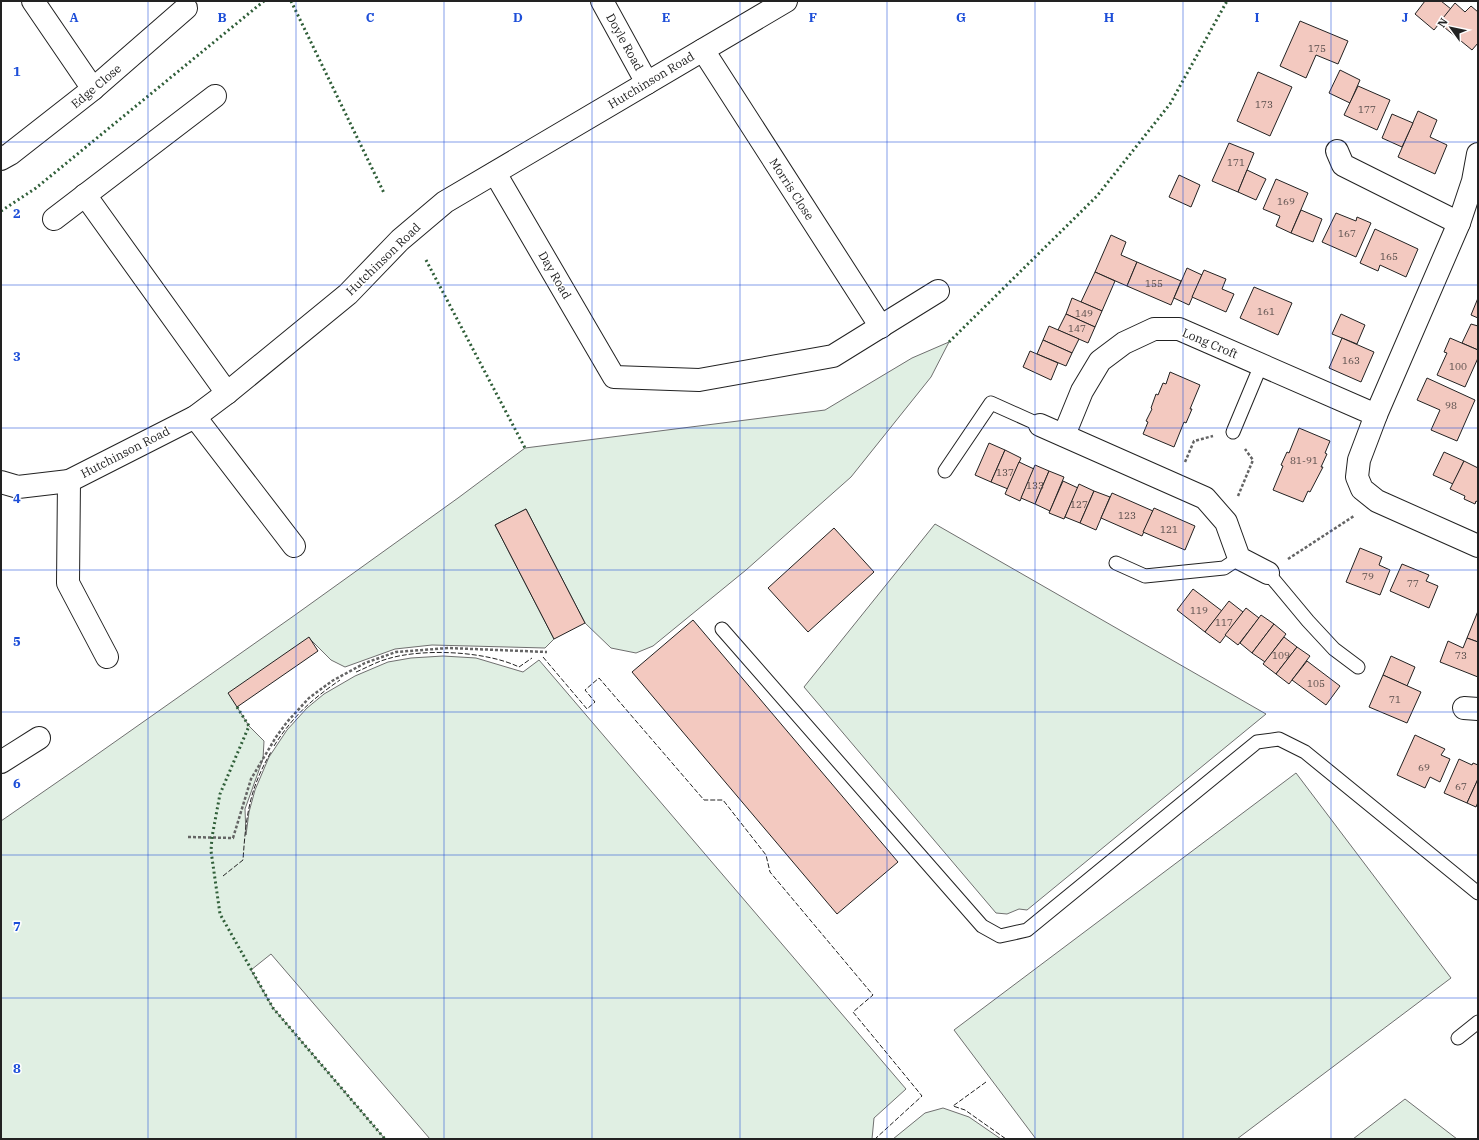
<svg xmlns="http://www.w3.org/2000/svg" width="1479" height="1140" font-family="'IBM Plex Serif',serif">
  <rect width="100%" height="100%" fill="#fff"/>
  <g fill="#e0efe3" stroke="#6f6f6f">
    <polygon points="949,342 931,377 851,477 746,570 653,646 636,653 611,648 585,623 526,509 495,525 554,639 545,648 432,645 395,649 345,667 331,660 309,638 237,707 249,726 264,741 263,759 245,809 246,835 249,812 255,790 269,757 287,730 307,708 324,694 355,676 388,662 411,658 443,656 476,658 523,672 539,660 906,1089 874,1118 872,1139 430,1139 271,954 251,970 273,1008 385,1139 1,1139 1,821 82,765 295,615 458,498 525,448 825,410 912,358"/>
    <polygon points="935,524 1266,714 1027,910 1019,909 1007,914 996,913 804,687"/>
    <polygon points="1296,773 1451,978 1237,1139 1036,1139 954,1030"/>
    <polygon points="1405,1099 1457,1139 1353,1139"/>
    <polygon points="943,1108 969,1117 1001,1139 893,1139 925,1113"/>
  </g>
  <g fill="#f3c9c0" stroke="#222">
    <polygon points="1425,1 1441,1 1451,9 1434,30 1415,14"/>
    <polygon points="1455,3 1465,12 1471,6 1478,12 1478,43 1472,50 1439,23"/>
    <polygon points="1300,21 1348,41 1338,64 1316,55 1306,78 1280,66"/>
    <polygon points="1340,70 1360,80 1350,103 1329,93"/>
    <polygon points="1258,72 1292,87 1270,136 1237,121"/>
    <polygon points="1358,86 1390,100 1377,130 1344,115"/>
    <polygon points="1418,111 1437,120 1430,137 1447,145 1435,174 1398,157"/>
    <polygon points="1392,114 1413,123 1402,147 1382,138"/>
    <polygon points="1229,143 1254,153 1238,192 1212,181"/>
    <polygon points="1247,170 1266,179 1256,200 1238,192"/>
    <polygon points="1179,175 1200,185 1191,207 1169,197"/>
    <polygon points="1276,179 1308,193 1291,233 1276,226 1280,216 1263,209"/>
    <polygon points="1301,210 1322,219 1313,242 1291,233"/>
    <polygon points="1336,213 1356,221 1357,217 1371,223 1356,257 1322,242"/>
    <polygon points="1375,229 1418,249 1406,277 1380,265 1378,271 1360,263"/>
    <polygon points="1111,235 1126,242 1121,255 1137,262 1127,286 1095,272"/>
    <polygon points="1137,262 1181,281 1171,305 1127,286"/>
    <polygon points="1187,268 1202,275 1189,305 1174,298"/>
    <polygon points="1204,270 1226,279 1222,289 1234,294 1226,312 1192,297"/>
    <polygon points="1095,272 1115,281 1102,311 1081,302"/>
    <polygon points="1254,287 1292,303 1278,335 1240,318"/>
    <polygon points="1072,298 1102,311 1095,327 1066,314"/>
    <polygon points="1478,298 1478,318 1471,315"/>
    <polygon points="1066,314 1095,327 1088,343 1058,330"/>
    <polygon points="1341,314 1365,325 1357,344 1332,334"/>
    <polygon points="1471,324 1478,326 1478,350 1462,343"/>
    <polygon points="1049,326 1079,339 1072,353 1043,340"/>
    <polygon points="1342,338 1374,352 1361,382 1329,368"/>
    <polygon points="1450,338 1478,350 1478,358 1465,387 1437,375 1447,353 1444,352"/>
    <polygon points="1043,340 1072,353 1066,366 1037,354"/>
    <polygon points="1030,351 1058,363 1051,380 1023,367"/>
    <polygon points="1170,372 1200,385 1190,409 1192,409 1186,423 1184,422 1174,447 1143,434 1148,422 1146,421 1152,409 1151,408 1156,394 1158,395 1163,383 1166,384"/>
    <polygon points="1427,378 1475,400 1457,441 1431,430 1440,410 1417,400"/>
    <polygon points="1299,428 1330,441 1325,453 1327,454 1321,467 1323,467 1310,492 1308,491 1303,502 1273,490 1283,466 1281,465 1287,452 1289,453"/>
    <polygon points="989,443 1005,450 991,482 975,475"/>
    <polygon points="1005,450 1021,458 1008,489 991,482"/>
    <polygon points="1444,452 1464,461 1453,484 1433,475"/>
    <polygon points="1464,461 1478,468 1478,502 1476,501 1475,504 1464,499 1465,496 1450,489"/>
    <polygon points="1019,462 1034,469 1020,501 1005,494"/>
    <polygon points="1035,465 1049,471 1035,504 1021,498"/>
    <polygon points="1049,471 1064,477 1050,511 1035,504"/>
    <polygon points="1063,481 1078,488 1064,519 1049,513"/>
    <polygon points="1079,484 1094,491 1080,523 1065,517"/>
    <polygon points="1094,491 1110,497 1096,530 1080,523"/>
    <polygon points="1112,493 1153,511 1142,536 1101,518"/>
    <polygon points="1154,508 1195,526 1185,550 1143,532"/>
    <polygon points="526,509 585,623 554,639 495,525"/>
    <polygon points="834,528 874,572 808,632 768,588"/>
    <polygon points="1360,548 1382,557 1379,565 1390,570 1380,595 1346,582"/>
    <polygon points="1402,564 1429,575 1426,581 1438,586 1429,608 1390,591"/>
    <polygon points="1193,589 1222,611 1205,632 1177,610"/>
    <polygon points="1229,601 1243,612 1220,643 1205,632"/>
    <polygon points="1246,608 1259,618 1238,645 1225,635"/>
    <polygon points="1478,611 1478,642 1467,638"/>
    <polygon points="1261,615 1274,624 1252,653 1240,643"/>
    <polygon points="693,620 898,862 837,914 632,672"/>
    <polygon points="1274,624 1286,634 1265,662 1252,653"/>
    <polygon points="309,637 318,651 237,707 228,693"/>
    <polygon points="1284,637 1297,647 1276,674 1263,664"/>
    <polygon points="1467,638 1478,642 1478,677 1440,662 1448,641 1463,648"/>
    <polygon points="1297,647 1310,656 1289,684 1276,674"/>
    <polygon points="1391,656 1415,667 1407,686 1383,675"/>
    <polygon points="1307,661 1340,686 1326,705 1292,680"/>
    <polygon points="1383,675 1421,692 1407,723 1369,707"/>
    <polygon points="1415,735 1445,749 1441,755 1450,759 1440,782 1430,777 1425,788 1397,775"/>
    <polygon points="1459,759 1472,765 1473,763 1478,765 1478,779 1467,803 1444,793"/>
    <polygon points="1478,779 1478,802 1476,807 1467,803"/>
  </g>
  <g fill="none" stroke-linecap="round" stroke-linejoin="round">
    <g stroke="#222" stroke-width="15">
      <g id="lane">
        <polyline points="1233,432 1261,365"/>
        <polyline points="945,471 991,403 1040,425"/>
        <polyline points="1116,563 1145,576 1224,568 1239,558"/>
        <polyline points="1268,573 1308,621 1334,649 1358,667"/>
        <polyline points="722,629 982,926 1000,936 1027,930 1257,742 1279,739 1305,752 1478,893"/>
        <polyline points="1458,1038 1478,1022"/>
      </g>
    </g>
    <g stroke="#222" stroke-width="24">
      <g id="street">
        <polyline points="33,1 93,89"/>
        <polyline points="602,1 647,83"/>
        <polyline points="703,50 881,327"/>
        <polyline points="1337,151 1343,165 1459,223"/>
        <polyline points="1478,154 1473,181 1459,223 1376,415 1359,460 1357,477 1362,489 1377,501 1478,546"/>
        <polyline points="1,159 10,154 93,89 186,8"/>
        <polyline points="495,173 614,377 699,380 833,356 938,291"/>
        <polyline points="85,195 227,393"/>
        <polyline points="54,219 215,96"/>
        <polyline points="195,417 294,546"/>
        <polyline points="1040,425 1205,498 1226,522 1239,558 1268,573"/>
        <polyline points="1064,435 1082,391 1100,361 1124,343 1154,329 1179,329 1376,415"/>
        <polyline points="69,481 68,583 107,657"/>
        <polyline points="1,482 18,487 69,481 195,417 227,393 348,294 400,240 445,202 786,1"/>
        <polyline points="1464,708 1478,709"/>
        <polyline points="1,762 39,738"/>
      </g>
    </g>
    <g stroke="#646464" stroke-width="2.5" stroke-dasharray="3 2" stroke-linecap="butt">
      <polyline points="1185,462 1194,441 1213,436"/>
      <polyline points="1238,496 1253,460 1245,449"/>
      <polyline points="1288,559 1354,516"/>
      <polyline points="188,837 233,838 251,779 276,737 287,722 309,698 332,681 365,663 396,652 448,648 547,652"/>
    </g>
    <use href="#lane" stroke="#fff" stroke-width="13"/>
    <use href="#street" stroke="#fff" stroke-width="22"/>
    <g stroke="#2f5e38" stroke-width="3" stroke-dasharray="2 3" stroke-linecap="butt">
      <polyline points="291,1 384,193"/>
      <polyline points="1,211 36,188 264,1"/>
      <polyline points="426,260 525,448"/>
      <polyline points="949,342 1097,196 1170,104 1227,1"/>
      <polyline points="237,707 249,726 220,794 212,837 211,851 220,914 273,1008 385,1139"/>
    </g>
    <g stroke="#222" stroke-width="1" stroke-dasharray="5 2" stroke-linecap="butt">
      <polyline points="543,657 587,709 595,702 585,690 599,678 704,800 723,800 766,855 770,872 873,995 853,1012 922,1096 875,1139"/>
      <path d="M356 672C366 668 376 662 387 659 422 648 486 651 519 667L532 658"/>
      <path d="M274 746C293 716 311 700 340 680"/>
      <path d="M223 876 243 860C246 816 249 790 271 752"/>
      <polyline points="986,1082 953,1106 965,1110 1006,1139"/>
    </g>
  </g>
  <path fill="none" stroke="#1d4ed8" stroke-width="1" stroke-opacity="0.55" d="M148 1V1139M296 1V1139M444 1V1139M592 1V1139M740 1V1139M887 1V1139M1035 1V1139M1183 1V1139M1331 1V1139M1 142H1478M1 285H1478M1 428H1478M1 570H1478M1 712H1478M1 855H1478M1 998H1478"/>
  <g text-anchor="middle" dominant-baseline="central" stroke-width="3" stroke-linejoin="round" paint-order="stroke">
    <g font-size="10" fill="#564c4a">
      <text x="1317" y="48">175</text>
      <text x="1264" y="104">173</text>
      <text x="1367" y="109">177</text>
      <text x="1236" y="162">171</text>
      <text x="1286" y="201">169</text>
      <text x="1347" y="233">167</text>
      <text x="1389" y="256">165</text>
      <text x="1154" y="283">155</text>
      <text x="1266" y="311">161</text>
      <text x="1084" y="313">149</text>
      <text x="1077" y="328">147</text>
      <text x="1351" y="360">163</text>
      <text x="1458" y="366">100</text>
      <text x="1451" y="405">98</text>
      <text x="1304" y="460">81-91</text>
      <text x="1005" y="472">137</text>
      <text x="1035" y="485">133</text>
      <text x="1079" y="504">127</text>
      <text x="1127" y="515">123</text>
      <text x="1169" y="529">121</text>
      <text x="1368" y="576">79</text>
      <text x="1413" y="583">77</text>
      <text x="1199" y="610">119</text>
      <text x="1224" y="622">117</text>
      <text x="1281" y="655">109</text>
      <text x="1461" y="655">73</text>
      <text x="1316" y="683">105</text>
      <text x="1395" y="699">71</text>
      <text x="1424" y="767">69</text>
      <text x="1461" y="786">67</text>
    </g>
    <g font-size="12" fill="#222" stroke="#fff">
      <text transform="translate(625 42) rotate(61)">Doyle Road</text>
      <text transform="translate(651 80) rotate(-31)">Hutchinson Road</text>
      <text transform="translate(96 86) rotate(-40)">Edge Close</text>
      <text transform="translate(792 189) rotate(57)">Morris Close</text>
      <text transform="translate(383 259) rotate(-44)">Hutchinson Road</text>
      <text transform="translate(555 275) rotate(60)">Day Road</text>
      <text transform="translate(1210 343) rotate(23)">Long Croft</text>
      <text transform="translate(125 452) rotate(-27)">Hutchinson Road</text>
    </g>
  </g>
  <g font-size="13" text-anchor="middle" font-weight="bold" fill="#1d4ed8" stroke="#fff" stroke-width="3" stroke-linejoin="round" paint-order="stroke">
    <text x="74" y="22">A</text>
    <text x="222" y="22">B</text>
    <text x="370" y="22">C</text>
    <text x="518" y="22">D</text>
    <text x="666" y="22">E</text>
    <text x="813" y="22">F</text>
    <text x="961" y="22">G</text>
    <text x="1109" y="22">H</text>
    <text x="1257" y="22">I</text>
    <text x="1405" y="22">J</text>
    <text x="17" y="76">1</text>
    <text x="17" y="218">2</text>
    <text x="17" y="361">3</text>
    <text x="17" y="503">4</text>
    <text x="17" y="646">5</text>
    <text x="17" y="788">6</text>
    <text x="17" y="931">7</text>
    <text x="17" y="1073">8</text>
  </g>
  <rect width="1479" height="1140" fill="none" stroke="#222222" stroke-width="4"/>
  <g transform="translate(1451 28) rotate(303)" stroke="#ffffff" stroke-width="3" paint-order="stroke">
  <path d="M0-3L7 15L0 10L-7 15Z" fill="#222222"/>
  <text y="-6" font-size="11" font-weight="bold" text-anchor="middle" fill="#222222">N</text>
  </g>
</svg>
